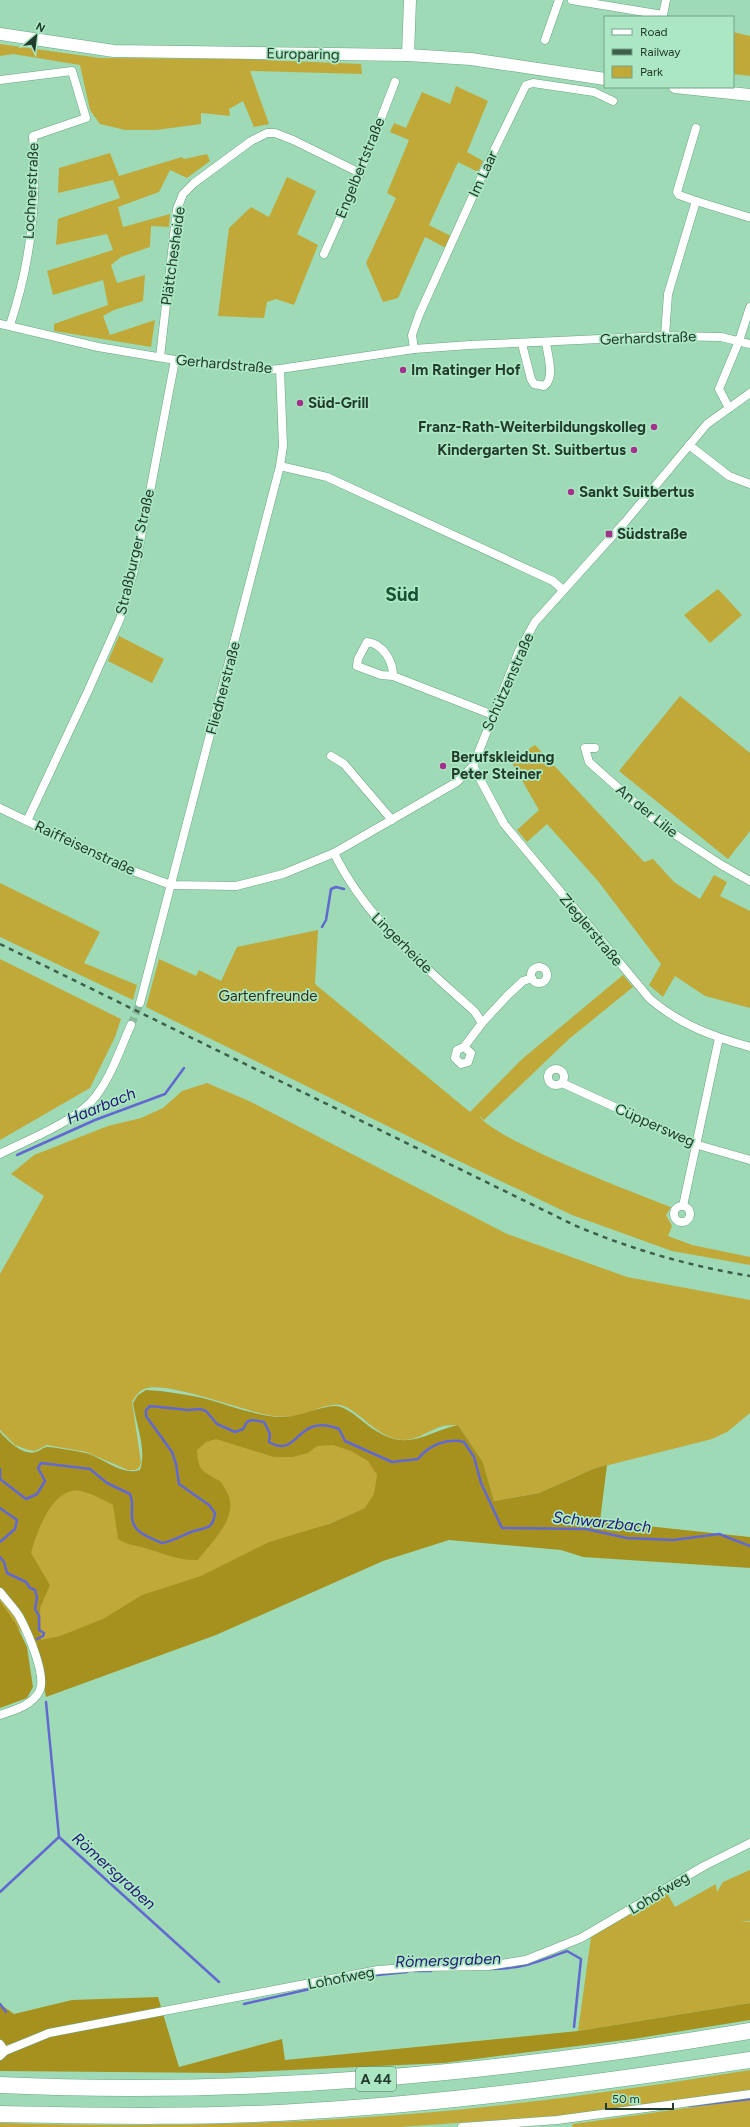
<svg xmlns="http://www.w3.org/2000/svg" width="750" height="2127" font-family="Figtree,sans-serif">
  <rect width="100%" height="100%" fill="#9edab6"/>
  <g fill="#c0a939">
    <polygon points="733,32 750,36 750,76 733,74"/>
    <polygon points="0,44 100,58 243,59 361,64 362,74 250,71 269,124 254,127 243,101 229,109 230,116 201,113 201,124 156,130 125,130 100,124 90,110 80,65 13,54 0,56"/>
    <polygon points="456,86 488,101 467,152 483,161 478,172 458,162 429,225 451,236 446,248 425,237 398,298 383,302 366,263 396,198 387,193 409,140 390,132 394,123 406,128 422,92 450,104"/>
    <polygon points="110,153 119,176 182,157 184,159 207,154 210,161 187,178 170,170 159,192 118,207 123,227 170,214 169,227 151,226 150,247 121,257 111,265 117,283 145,275 143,301 114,310 103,316 110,335 155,320 151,347 54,331 54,324 108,305 103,280 53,295 47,271 113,250 107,234 56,245 58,219 120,198 113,180 58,193 59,168"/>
    <polygon points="287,177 316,191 297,234 318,245 294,305 276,299 267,302 264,318 218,316 229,228 251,207 269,217"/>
    <polygon points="718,589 742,615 710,643 684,615"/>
    <polygon points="119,636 164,659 152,683 108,661"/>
    <polygon points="680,696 750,753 750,831 728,859 619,771"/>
    <polygon points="535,745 644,862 653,859 674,882 700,899 714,875 727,882 720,896 750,911 750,1008 705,996 675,976 663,997 649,985 661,964 598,881 547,824 527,842 517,830 539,810 511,761"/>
    <polygon points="0,883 100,932 84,963 137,985 133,1000 0,937"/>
    <path d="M318 930 315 984 470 1112 521 1060 623 975 633 987 569 1039 484 1120 479 1115C489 1138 640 1195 671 1207L666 1215 672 1226 668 1236 692 1245 750 1257V1265L672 1251 572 1215 438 1151 146 1007 159 959 196 976 199 970 221 981 237 947Z"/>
    <polygon points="0,959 121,1019 115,1037 90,1088 0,1140"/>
    <path d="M207 1083 249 1101 507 1234 627 1277 750 1300V1413L727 1432 712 1439 593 1469 539 1493 494 1501 483 1462 458 1425C453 1425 447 1425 443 1426 429 1430 418 1440 403 1440 377 1439 359 1409 340 1405 323 1403 311 1414 296 1416 280 1419 257 1413 242 1408 222 1403 161 1381 144 1389 138 1392 135 1397 132 1402L141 1462 139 1468 135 1470H128L86 1452 47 1445 35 1451 28 1450 15 1445 0 1430V1274L44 1196 11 1174 34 1155 108 1126 141 1118 163 1108 182 1091Z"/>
    <polygon points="138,1411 368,1441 472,1462 37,1650 0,1607 0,1454 153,1500"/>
    <polygon points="750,1870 750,1921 740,1922 750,1922 750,2003 578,2031 591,1937 666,1891 675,1907 716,1884 717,1892 723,1882"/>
    <path d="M750 2070V2090L558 2116 400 2127H0V2123C132 2127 265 2125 397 2115 515 2106 633 2089 750 2070Z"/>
    <polygon points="750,2099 750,2127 572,2127 573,2124"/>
  </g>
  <g fill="#a7911e" fill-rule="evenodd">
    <path d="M146 1390C165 1391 184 1394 203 1398 229 1405 255 1416 282 1417 301 1418 327 1402 341 1407 352 1411 363 1422 373 1429 408 1452 422 1434 458 1425L483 1462 494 1501 539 1493 593 1469 607 1465 600 1521 750 1537V1568L583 1557 561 1550 449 1540 383 1561 216 1635 46 1697 36 1644 0 1593V1432C8 1441 23 1456 36 1452 40 1451 43 1447 47 1447 49 1446 82 1452 86 1453 104 1458 121 1476 140 1470 147 1449 136 1425 133 1403L138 1395ZM216 1439 274 1457H292L308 1453 317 1446 333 1445 351 1451 368 1461 377 1475 374 1494 365 1508 329 1524 269 1542 201 1576 142 1595 103 1619 60 1636 41 1640 40 1608 50 1585 31 1553C36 1534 50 1495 72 1491 83 1488 103 1500 113 1505L118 1539C126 1544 132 1545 141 1547 161 1552 177 1561 198 1560 213 1540 241 1516 226 1490 223 1486 222 1482 218 1480 202 1471 198 1470 197 1450L206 1442Z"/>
    <polygon points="0,1601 16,1624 27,1647 33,1687 27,1698 0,1708"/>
    <polygon points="158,1997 179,2067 282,2039 285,2060 578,2031 750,2003 750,2020 633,2039 444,2063 226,2073 0,2071 0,2004 14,2014 72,2000"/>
  </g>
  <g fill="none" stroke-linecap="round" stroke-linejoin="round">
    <g stroke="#6268d2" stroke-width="2.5">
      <polyline points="322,927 326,920 331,889 336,887 344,889"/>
      <polyline points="17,1155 95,1120 165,1094 184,1068"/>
      <path d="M0 1469V1479L26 1499 37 1494 45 1481 38 1468 41 1463 90 1469 107 1483 130 1494C134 1503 131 1509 132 1518 133 1533 151 1538 162 1543 173 1541 181 1536 191 1532 204 1527 213 1531 215 1513L209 1505 179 1484 176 1464 172 1452 146 1416V1410L150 1406 188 1410 200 1409 206 1411 217 1424 235 1432 243 1429 247 1422 252 1420 264 1422 270 1434 269 1442C291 1455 295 1433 312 1427 320 1424 331 1426 339 1429L345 1441 392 1462 418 1459C429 1445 446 1438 464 1442L474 1457 481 1483 502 1528 586 1529 627 1538 673 1540 719 1534 750 1546"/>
      <polyline points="0,1508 17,1520 15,1529 0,1542"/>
      <polyline points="0,1557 4,1562 7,1573 26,1582 30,1588 35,1590 37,1597 35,1609 39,1616 39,1630 44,1633 43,1636 37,1639"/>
      <polyline points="46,1702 59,1837 219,1982"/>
      <polyline points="0,1892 59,1837"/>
      <path d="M490 1969C522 1969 538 1962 567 1951L581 1959 574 2027"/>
      <polyline points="414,1971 431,1971"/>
      <polyline points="0,2004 6,2012"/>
      <polyline points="244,2004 367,1976 407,1972"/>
      <polyline points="689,2106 750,2099"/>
    </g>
    <polyline stroke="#85ba9b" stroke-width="8" stroke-dasharray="8 4" stroke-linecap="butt" points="131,1025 140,1003"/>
    <g stroke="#6aa482" stroke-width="9">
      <g id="street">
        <polyline points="572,0 663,15 666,0"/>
        <polyline points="545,40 559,0"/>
        <path d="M0 80 72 71 86 118 33 136C38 199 30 265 10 325"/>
        <polyline points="696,201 679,195 677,192 696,128"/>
        <polyline points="324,254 360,173 395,82"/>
        <polyline points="0,324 98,347 175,360 267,370 280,369 414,349 470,345 665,336 721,337 750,344"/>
        <polyline points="665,336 668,294 696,201 748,217"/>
        <path d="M522 344 531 379 534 384 544 386C556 378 547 354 546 342"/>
        <polyline points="414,349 412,335 419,315 486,167 526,85 533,83 594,92 613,101"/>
        <polyline points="160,357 177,209 183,194 194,183 251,141 267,133 275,133 293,140 360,173"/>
        <polyline points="729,408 719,389 739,341 750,307"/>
        <polyline points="689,445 729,476 750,484"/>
        <polyline points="280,466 327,477 553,581 563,590"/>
        <path d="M393 676C393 662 384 644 367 642L358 659 357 666 381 675 393 676 493 715"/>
        <polyline points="595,748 585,748 589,762 659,824 720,864 750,881"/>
        <polyline points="331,756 344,764 392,820"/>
        <path d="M473 766 504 824 650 999C681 1025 711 1036 750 1047"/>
        <polyline points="0,808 125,868 171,885 236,886 283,874 334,853 457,782 473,766 519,651 535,622 625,522 707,424 750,393"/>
        <polyline points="27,821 88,691 120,619 134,570 145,518 175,360"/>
        <path d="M334 853C366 919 422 964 475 1012L482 1023"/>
        <circle cx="539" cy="975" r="8"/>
        <polyline points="140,1003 280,466 283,446 280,369"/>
        <polyline points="464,1047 471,1053 468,1062 461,1064 455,1058 457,1050 464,1047 482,1023 508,995 523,981 532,978"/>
        <circle cx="556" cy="1077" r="8"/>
        <polyline points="562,1083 698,1145 750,1160"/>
        <path d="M0 1154C27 1140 79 1120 96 1096 112 1075 120 1049 131 1025"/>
        <circle cx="682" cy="1214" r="8"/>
        <polyline points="683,1206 719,1038"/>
        <path d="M0 1592C6 1600 14 1608 19 1616 27 1631 48 1677 39 1692 31 1706 14 1710 0 1715"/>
        <polyline points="0,2044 5,2051"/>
        <polyline points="0,2056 5,2051 49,2033 378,1970 420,1967 488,1966 526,1960 581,1938 704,1866 750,1843"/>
        <polyline points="462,2127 557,2120 750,2094"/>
      </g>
    </g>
    <g stroke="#6aa482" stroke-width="13">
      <g id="secondary">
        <polyline points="0,34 114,51 408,55 471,59 605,79"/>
        <polyline points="408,55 410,0"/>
        <polyline points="675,87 750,95"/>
      </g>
    </g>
    <g stroke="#6aa482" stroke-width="17">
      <g id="highway">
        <path d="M0 2085C251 2097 502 2073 750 2031"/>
        <path d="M0 2114C104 2116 207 2118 310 2111 458 2102 604 2082 750 2060"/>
      </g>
    </g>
    <use href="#street" stroke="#fff" stroke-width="8"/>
    <use href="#secondary" stroke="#fff" stroke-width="12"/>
    <use href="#highway" stroke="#fff" stroke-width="16"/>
    <path stroke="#3e5e4b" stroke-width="2.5" stroke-dasharray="5 5" stroke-linecap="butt" d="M0 944 574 1225C630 1249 689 1266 750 1276"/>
  </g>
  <g fill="#a4328d" stroke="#abe7c2" stroke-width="1.5">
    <circle cx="403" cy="370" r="4"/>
    <circle cx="300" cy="403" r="4"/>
    <circle cx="654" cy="427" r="4"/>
    <circle cx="634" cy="450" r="4"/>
    <circle cx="571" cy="492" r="4"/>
    <rect x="605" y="530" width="8" height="8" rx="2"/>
    <circle cx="443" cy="766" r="4"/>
  </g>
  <g text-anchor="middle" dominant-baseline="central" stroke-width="3.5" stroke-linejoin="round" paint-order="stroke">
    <rect fill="#abe7c2" stroke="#4c6f5a" stroke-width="1" x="356" y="2067" width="40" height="24" rx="3"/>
    <g font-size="14" font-weight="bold" fill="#233b2d">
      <text x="376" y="2079">A 44</text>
    </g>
    <g font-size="15" fill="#233b2d" stroke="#abe7c2">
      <text transform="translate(303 54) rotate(1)">Europaring</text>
      <text transform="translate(360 168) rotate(-68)">Engelbertstraße</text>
      <text transform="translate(483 174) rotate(-65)">Im Laar</text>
      <text transform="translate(31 191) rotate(-87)">Lochnerstraße</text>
      <text transform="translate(173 256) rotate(-82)">Plättchesheide</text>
      <text transform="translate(648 338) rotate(-2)">Gerhardstraße</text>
      <text transform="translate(224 364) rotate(5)">Gerhardstraße</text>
      <text transform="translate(135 552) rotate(-77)">Straßburger Straße</text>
      <text transform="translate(508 682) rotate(-66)">Schützenstraße</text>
      <text transform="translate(223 688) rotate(-75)">Fliednerstraße</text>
      <text transform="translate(647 811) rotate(39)">An der Lilie</text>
      <text transform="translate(85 848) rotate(25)">Raiffeisenstraße</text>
      <text transform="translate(591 930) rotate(50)">Zieglerstraße</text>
      <text transform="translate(402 943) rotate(45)">Lingerheide</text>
      <text transform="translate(655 1125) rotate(24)">Cüppersweg</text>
      <text transform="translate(659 1893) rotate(-31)">Lohofweg</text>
      <text transform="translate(341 1978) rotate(-11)">Lohofweg</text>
    </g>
    <g font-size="15" font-weight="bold" fill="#233b2d" stroke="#abe7c2" text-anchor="start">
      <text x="411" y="370">Im Ratinger Hof</text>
      <text x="308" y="403">Süd-Grill</text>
      <text x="646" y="427" text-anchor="end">Franz-Rath-Weiterbildungskolleg</text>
      <text x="626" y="450" text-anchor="end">Kindergarten St. Suitbertus</text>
      <text x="579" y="492">Sankt Suitbertus</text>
      <text x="617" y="534">Südstraße</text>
      <text x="451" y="757">Berufskleidung<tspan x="451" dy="17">Peter Steiner</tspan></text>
    </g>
    <g font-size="15" fill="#342f18" stroke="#abe7c2">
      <text x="268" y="996">Gartenfreunde</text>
    </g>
    <g font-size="16" font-style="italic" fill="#221776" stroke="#abe7c2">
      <text transform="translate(101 1106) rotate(-22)">Haarbach</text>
      <text transform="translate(602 1522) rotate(6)">Schwarzbach</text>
      <text transform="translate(114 1871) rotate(42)">Römersgraben</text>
      <text transform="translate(448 1960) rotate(-2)">Römersgraben</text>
    </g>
    <g font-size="19" font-weight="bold" fill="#155133" stroke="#abe7c2">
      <text x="402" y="594">Süd</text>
    </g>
  </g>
  <rect x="604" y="16" width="130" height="72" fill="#abe7c2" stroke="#75a286"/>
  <rect x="612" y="29" width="20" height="6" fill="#ffffff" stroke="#75a286"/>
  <text x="640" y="36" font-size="12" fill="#233b2d">Road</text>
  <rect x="612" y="49" width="20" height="6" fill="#3e5e4b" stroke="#75a286"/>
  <text x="640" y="56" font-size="12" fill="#233b2d">Railway</text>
  <rect x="612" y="66" width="20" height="12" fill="#c0a939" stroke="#75a286"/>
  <text x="640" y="76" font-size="12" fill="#233b2d">Park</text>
  <g transform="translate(36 36) rotate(28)" stroke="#abe7c2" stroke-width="3" paint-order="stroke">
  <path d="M0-3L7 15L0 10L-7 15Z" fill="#233b2d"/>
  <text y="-6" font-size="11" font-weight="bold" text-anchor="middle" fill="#233b2d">N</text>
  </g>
  <path d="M606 2103v6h67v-6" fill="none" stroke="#233b2d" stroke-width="2"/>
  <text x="612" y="2103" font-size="12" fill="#233b2d" stroke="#abe7c2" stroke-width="3" paint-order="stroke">50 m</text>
</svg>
